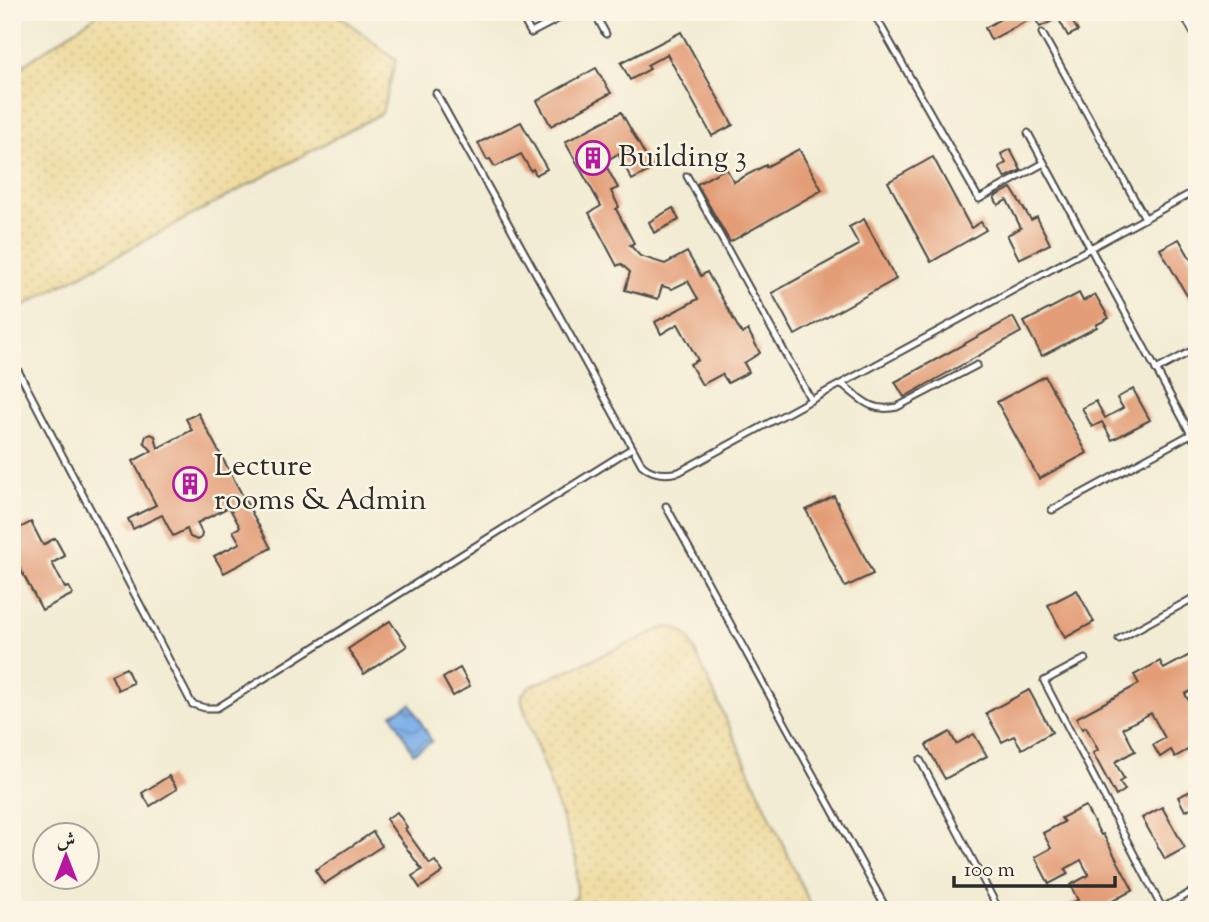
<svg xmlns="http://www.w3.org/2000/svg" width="1209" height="922" font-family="'Sorts Mill Goudy',Amiri,serif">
  <defs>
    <pattern id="sand-dots" width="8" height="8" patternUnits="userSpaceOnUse" patternTransform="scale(1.75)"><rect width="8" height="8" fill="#eeda9e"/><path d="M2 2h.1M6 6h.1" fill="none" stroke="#cb8" stroke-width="1.8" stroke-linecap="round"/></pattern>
    <pattern id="water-waves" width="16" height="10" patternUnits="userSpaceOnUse" patternTransform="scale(1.75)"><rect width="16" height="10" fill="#7caee8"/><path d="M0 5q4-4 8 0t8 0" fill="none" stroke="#668ebc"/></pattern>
  </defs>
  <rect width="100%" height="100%" fill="#fcf5e5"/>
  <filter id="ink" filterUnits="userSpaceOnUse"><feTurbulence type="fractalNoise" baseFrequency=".0143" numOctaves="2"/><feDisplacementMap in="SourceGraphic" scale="14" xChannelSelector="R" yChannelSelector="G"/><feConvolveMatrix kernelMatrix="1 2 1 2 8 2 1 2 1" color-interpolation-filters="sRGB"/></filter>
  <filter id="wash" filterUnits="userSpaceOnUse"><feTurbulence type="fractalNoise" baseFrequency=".00686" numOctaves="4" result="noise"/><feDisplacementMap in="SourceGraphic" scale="28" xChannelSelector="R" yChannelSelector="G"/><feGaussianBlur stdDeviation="1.57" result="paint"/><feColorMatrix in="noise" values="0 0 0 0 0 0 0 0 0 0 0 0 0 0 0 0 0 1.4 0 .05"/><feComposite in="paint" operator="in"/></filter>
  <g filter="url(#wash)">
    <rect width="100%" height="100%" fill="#f3ecd4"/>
    <g fill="url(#sand-dots)" stroke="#8c8264" stroke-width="2">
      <polygon points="101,12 335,12 396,60 382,113 12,312 12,73"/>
      <polygon points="666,627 678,629 688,636 813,910 552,910 577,897 576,859 522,703 522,695 529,687"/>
    </g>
    <polygon fill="url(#water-waves)" stroke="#546c8a" stroke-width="2" points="411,704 432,742 413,753 392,714"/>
    <g id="blocks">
      <g fill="#e39d77">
        <polygon points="1013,12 1067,12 1078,31 1068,36 1058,18 1040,27 1034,17 991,40 985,28"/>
        <polygon points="681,32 733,125 712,136 667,54 647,65 650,69 630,80 621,63"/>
        <polygon points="596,68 611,93 551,126 537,101"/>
        <polygon points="621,112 653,169 632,180 618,154 604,162 618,188 611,191 619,207 616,209 634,243 630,245 640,256 665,264 687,252 701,276 707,272 742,334 748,330 760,353 744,363 749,372 728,383 722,374 702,385 690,364 698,360 678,324 661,334 655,322 698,299 688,281 672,289 662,286 658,299 625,290 630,272 621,264 617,266 589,213 601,206 565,142"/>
        <polygon points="521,122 547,169 536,175 533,169 531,171 521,154 495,167 490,159 487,160 478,143"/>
        <polygon points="799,149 822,190 730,242 697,184 726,168 734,182 766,165 766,167"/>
        <polygon points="1010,149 1021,170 1005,178 999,167 1006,163 1001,154"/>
        <polygon points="933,157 971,228 981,222 986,230 931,262 888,182"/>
        <polygon points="1011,188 1031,220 1037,217 1050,244 1019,259 1007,235 1021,228 1007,200 998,205 994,197"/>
        <polygon points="673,208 679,220 654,233 649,222"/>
        <polygon points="864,219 896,279 795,335 772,293 859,245 849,227"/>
        <polygon points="1179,239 1197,270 1197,313 1160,249"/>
        <polygon points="1079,293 1083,301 1095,294 1109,318 1096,325 1097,327 1042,356 1024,322"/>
        <polygon points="1013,317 1021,332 904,397 895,382"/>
        <polygon points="1045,376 1087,453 1039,479 997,402"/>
        <polygon points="1133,389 1150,420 1112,440 1102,422 1092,427 1082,408 1096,401 1105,418 1123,408 1117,398"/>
        <polygon points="198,413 271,548 224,573 214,556 240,543 233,531 240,527 229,507 197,523 202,533 201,538 197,540 190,537 187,529 173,536 162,515 133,529 128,519 156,505 133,461 152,451 144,442 146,436 151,434 155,436 158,448 192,430 186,419"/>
        <polygon points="834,496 873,574 845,587 806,510"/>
        <polygon points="31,522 43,545 55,538 65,556 52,563 65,588 69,587 73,594 42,610 12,553 12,532"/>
        <polygon points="1077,590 1094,622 1065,638 1048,605"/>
        <polygon points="390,621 407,646 364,674 348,649"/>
        <polygon points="1197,651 1197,688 1185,694 1197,716 1197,745 1175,757 1171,750 1160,757 1153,745 1165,738 1151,713 1123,728 1135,751 1115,762 1124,779 1119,782 1125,790 1116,796 1093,753 1098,750 1086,727 1082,729 1076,718 1139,684 1134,675 1160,661 1164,669"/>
        <polygon points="126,668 133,683 118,690 111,675"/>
        <polygon points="460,668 470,686 453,696 443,678"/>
        <polygon points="1029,690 1052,732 1022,749 1014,736 1002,742 986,713"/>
        <polygon points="950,732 956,744 974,734 987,756 945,779 926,745"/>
        <polygon points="169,776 177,789 150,806 142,793"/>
        <polygon points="1197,788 1197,805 1185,811 1178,797"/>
        <polygon points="1085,806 1101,835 1103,834 1133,890 1096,910 1059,910 1078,900 1070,885 1089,875 1081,860 1065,869 1068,874 1049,884 1035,857 1051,848 1043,833 1064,822 1061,818"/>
        <polygon points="1162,807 1185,848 1165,859 1142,818"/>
        <polygon points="397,812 407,827 405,829 430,864 435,861 443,872 420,888 412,876 422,870 386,819"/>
        <polygon points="373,832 382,846 324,884 315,870"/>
      </g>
    </g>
  </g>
  <g filter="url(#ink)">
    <use href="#blocks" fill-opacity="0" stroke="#494844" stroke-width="2"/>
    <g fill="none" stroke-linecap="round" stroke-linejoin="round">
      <g stroke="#494844" stroke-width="9">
        <g id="service">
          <polyline points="519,12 531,33 571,12"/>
          <polyline points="594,12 606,34"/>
          <polyline points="873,12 979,199 1044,163"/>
          <polyline points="1182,12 1197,39"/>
          <polyline points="1042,33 1145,218"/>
          <path d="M436 93 642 465C652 474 666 475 679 472L1197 190"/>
          <polyline points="1028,133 1197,445"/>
          <polyline points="687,176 811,400"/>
          <polyline points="12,359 192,704 205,708 217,708 632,448"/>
          <polyline points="1156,370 1197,348"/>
          <path d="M842 384C861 399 871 413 897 407L977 365"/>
          <polyline points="666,506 887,910"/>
          <polyline points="1052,510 1191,434"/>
          <polyline points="1119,639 1197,596"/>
          <polyline points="1085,659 1044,681 1162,908"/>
          <polyline points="920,760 999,910"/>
          <polyline points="1159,910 1197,889"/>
        </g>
      </g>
      <use href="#service" stroke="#fff" stroke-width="5"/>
    </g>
  </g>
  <defs>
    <g id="building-ring" transform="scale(1.75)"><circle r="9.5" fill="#fcf5e5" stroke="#b5179e" stroke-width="1.5"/><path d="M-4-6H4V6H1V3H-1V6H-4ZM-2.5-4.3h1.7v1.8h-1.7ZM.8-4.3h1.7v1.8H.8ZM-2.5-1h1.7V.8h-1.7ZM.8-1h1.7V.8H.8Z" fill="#b5179e"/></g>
  </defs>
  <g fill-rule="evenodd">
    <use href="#building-ring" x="593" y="158"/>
    <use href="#building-ring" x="190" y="484"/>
  </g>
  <g text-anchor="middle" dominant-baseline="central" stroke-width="5" stroke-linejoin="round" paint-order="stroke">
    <g font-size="30" fill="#2b2b2b" stroke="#fcf5e5" text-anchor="start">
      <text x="618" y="158">Building 3</text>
      <text x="214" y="467">Lecture<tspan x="214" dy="34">rooms &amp; Admin</tspan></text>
    </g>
  </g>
  <rect width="1209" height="922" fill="none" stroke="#fcf5e5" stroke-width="42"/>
  <g transform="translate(66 856)"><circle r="33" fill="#fcf5e5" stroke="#a8a49b" stroke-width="2"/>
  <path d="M0-5L12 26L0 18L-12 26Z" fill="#b5179e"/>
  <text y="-10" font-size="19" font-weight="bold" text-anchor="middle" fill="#2b2b2b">ش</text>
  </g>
  <path d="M954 876v10h161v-10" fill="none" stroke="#2b2b2b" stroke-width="3.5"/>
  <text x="964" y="876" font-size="21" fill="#2b2b2b" stroke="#fcf5e5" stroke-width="5" paint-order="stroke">100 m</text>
</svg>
